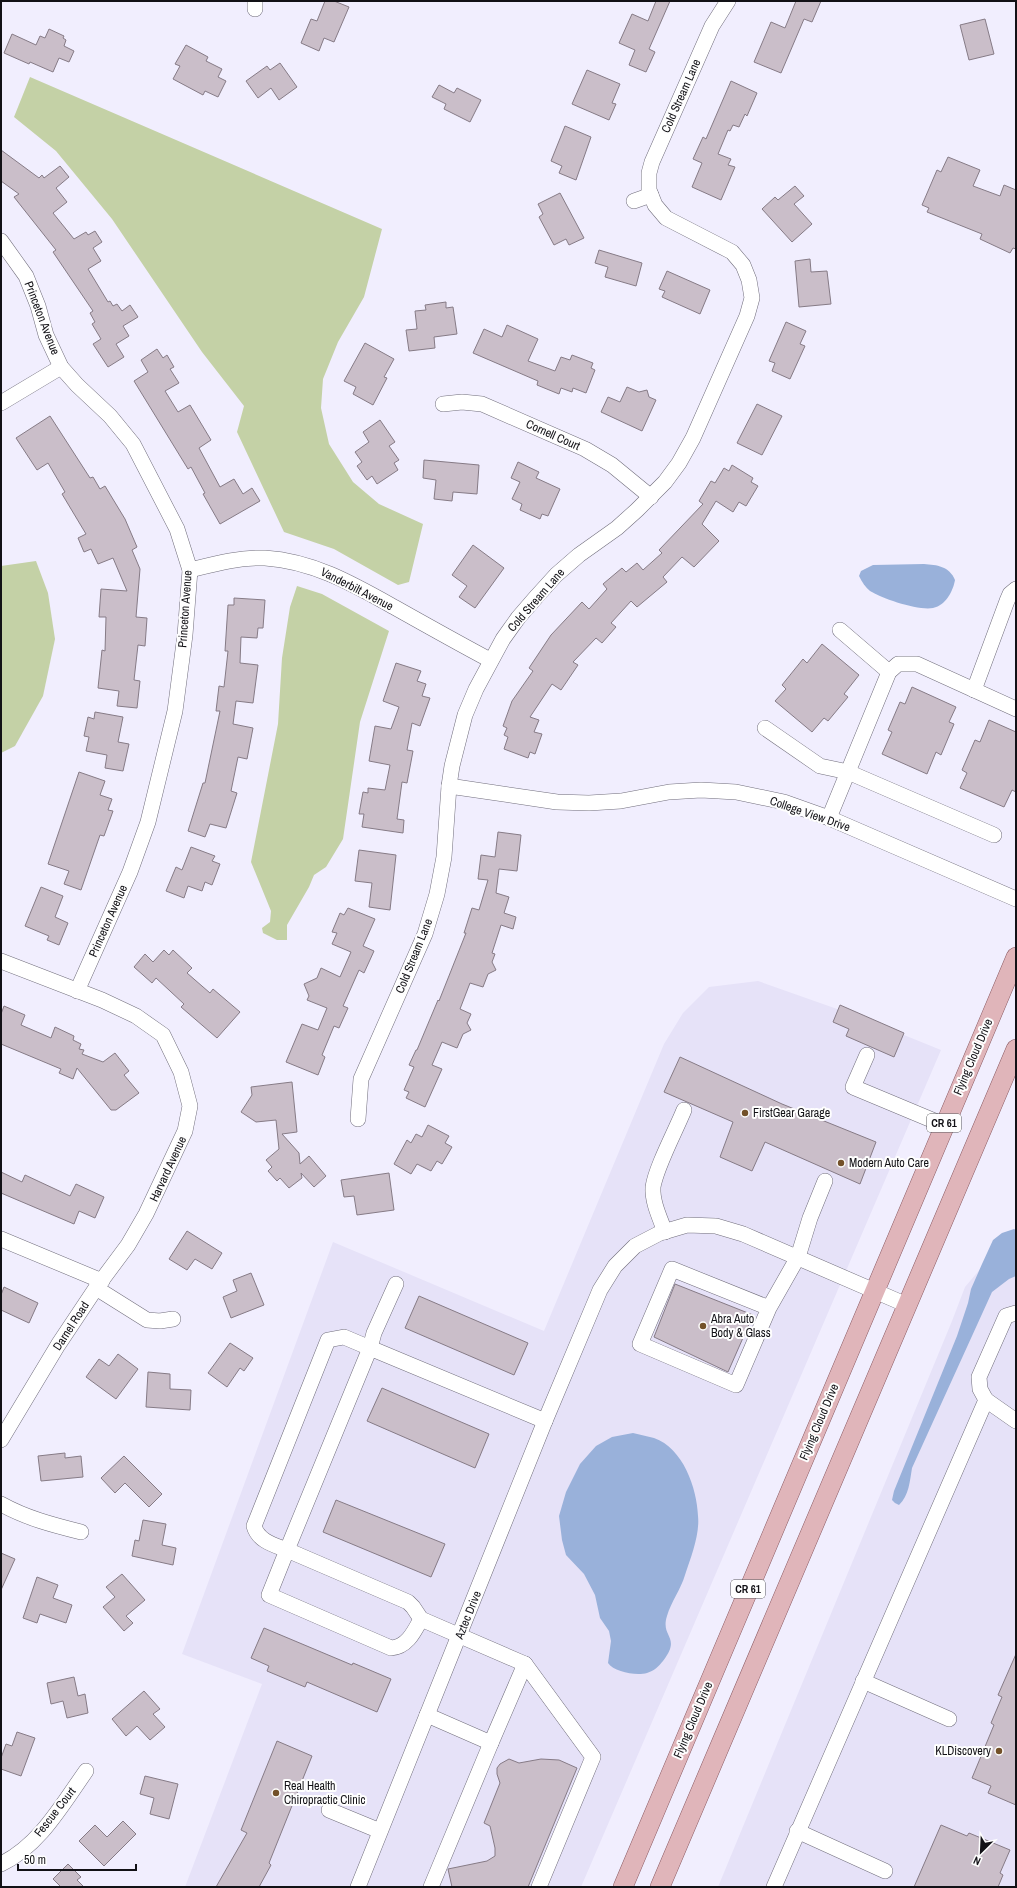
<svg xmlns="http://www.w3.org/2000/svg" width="1017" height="1888" font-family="'Archivo Narrow',sans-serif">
  <rect width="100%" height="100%" fill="#f1eefe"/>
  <g fill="#e6e2f8">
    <polygon points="758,981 857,1016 941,1050 581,1887 185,1887 262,1684 182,1654 333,1242 544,1331 664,1044 683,1013 709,987"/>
    <polygon points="1016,1245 1016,1887 718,1887 952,1321 965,1287 987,1261"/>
  </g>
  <g fill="#c4d1a6">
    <polygon points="30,77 382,229 364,297 338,342 323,379 321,408 329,444 353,482 379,504 423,524 409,582 398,585 334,549 284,532 237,432 244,406 202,352 112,219 56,151 14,117"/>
    <polygon points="36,561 48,593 55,639 43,696 15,746 1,753 1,566"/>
    <polygon points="297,586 322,594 389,631 360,722 343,839 326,867 314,875 309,887 287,925 287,940 277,940 263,933 262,928 270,922 271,911 251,862 278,724 282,658 290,607"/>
  </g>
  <g fill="#99b1da">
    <path d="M924 564C937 565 949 566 955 580 953 591 946 605 933 608 919 611 883 599 870 591 865 587 862 582 859 576L861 571 873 565Z"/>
    <path d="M1014 1229 1016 1230V1276L1009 1279 992 1292 912 1468C910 1480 909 1496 899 1505L895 1503 892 1500 894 1491 957 1336 968 1303 971 1289 982 1264 993 1240 1002 1233Z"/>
    <path d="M633 1433C640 1435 647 1436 654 1438 683 1448 697 1488 698 1516 700 1534 691 1557 685 1575 681 1589 671 1602 667 1616 660 1638 682 1636 663 1661 659 1666 654 1671 647 1673 636 1676 614 1672 608 1663L611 1641 609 1631 600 1618 595 1595 584 1574 566 1555 562 1540 559 1516 566 1492 580 1464 596 1446 612 1437Z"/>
  </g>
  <g fill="#cabec9" stroke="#867b86">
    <polygon points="325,1 334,1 349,7 334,42 324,38 319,51 301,43 311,19 317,21"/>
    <polygon points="656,1 670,1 649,49 655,52 646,72 629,65 635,50 619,43 632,14 648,21"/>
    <polygon points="796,1 821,1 812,22 804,19 781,73 754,62 771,22 785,28"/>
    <polygon points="985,19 994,54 969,60 960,25"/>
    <polygon points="49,29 64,36 63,38 66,40 64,46 74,51 69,62 59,58 53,72 30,62 29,64 4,53 12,34 36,45 40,36 45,38"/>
    <polygon points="186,45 208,57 206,61 222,69 218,77 226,81 218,97 205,91 203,95 173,79 180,66 175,64"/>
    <polygon points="280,63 297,87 279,100 271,88 258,98 246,81 267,66 270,70"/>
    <polygon points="587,70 620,84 612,103 616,104 609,120 572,104"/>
    <polygon points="731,81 757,93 747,116 745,114 739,127 733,125 730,131 728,130 718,154 731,159 728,165 735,167 721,200 692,187 702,163 693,159 703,137 706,139"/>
    <polygon points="439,85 454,93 457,88 481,100 470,122 444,109 446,104 432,97"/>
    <polygon points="565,126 591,137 576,180 559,173 562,166 551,161"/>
    <polygon points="1,150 39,178 42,175 44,178 60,166 69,177 56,188 67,202 53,213 74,239 86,232 88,235 95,231 102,242 93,248 101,261 88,269 108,302 110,301 113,306 117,304 122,311 130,305 138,317 123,326 129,336 116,344 124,357 108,367 93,344 101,339 92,324 95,322 90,313 93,311 53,252 56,250 14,197 19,194 1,181"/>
    <polygon points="948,157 980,170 973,186 1000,196 1004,185 1016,190 1016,249 1013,248 1010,253 980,239 982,234 927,212 929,208 922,205 937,170 941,172"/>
    <polygon points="795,186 804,196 794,204 812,224 792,242 762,209 775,197 778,200"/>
    <polygon points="560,193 584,238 569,245 566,239 554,245 539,217 543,214 538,204"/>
    <polygon points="599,250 642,263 636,286 605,277 608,267 595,263"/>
    <polygon points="810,259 811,272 827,271 831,304 799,307 795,261"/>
    <polygon points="667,271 710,290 700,314 662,297 665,291 659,289"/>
    <polygon points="446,302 446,308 453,307 457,334 434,337 435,348 409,351 406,330 417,329 415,311 426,310 425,305"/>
    <polygon points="786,322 806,331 800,344 805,346 790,379 772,371 775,363 769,361"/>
    <polygon points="507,325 538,339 528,361 555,371 561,357 570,360 572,355 593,363 591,368 595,370 586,393 573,388 572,392 561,388 559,394 537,385 538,381 473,353 484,329 502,337"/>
    <polygon points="365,343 394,359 384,377 387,378 373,405 353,394 356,387 344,381"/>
    <polygon points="157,349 163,358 167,355 174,367 170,369 179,383 165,391 178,412 190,405 211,440 199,448 220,487 234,479 243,494 252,488 260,501 220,524 203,494 205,493 191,467 188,469 134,381 148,372 141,360"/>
    <polygon points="627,387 639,392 647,390 649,397 656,400 642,431 601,412 608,397 620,402"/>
    <polygon points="757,404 782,416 762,455 737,443"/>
    <polygon points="50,416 90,478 93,477 100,489 105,486 125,519 137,547 132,550 140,569 136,617 147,618 145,646 138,645 134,680 140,681 137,708 117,706 119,691 98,688 102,650 105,651 106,617 99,617 101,589 127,591 113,558 98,564 91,549 84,552 78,538 86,534 62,494 65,492 48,463 37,470 16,438"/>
    <polygon points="380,420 395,442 389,446 399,460 394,463 398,470 377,484 372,476 367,480 357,466 362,462 355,452 369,442 363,432"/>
    <polygon points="424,460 479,465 477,494 453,492 452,501 434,499 436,480 423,478"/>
    <polygon points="518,462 539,472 536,478 560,489 548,516 542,514 540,519 520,510 522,504 512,499 520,482 511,478"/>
    <polygon points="732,465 753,478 751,482 758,486 746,506 739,502 733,512 716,501 702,524 719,541 694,567 682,557 663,577 667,582 637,607 631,601 611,623 616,627 602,643 596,638 573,662 578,665 561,690 552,684 530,717 539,720 534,732 542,734 535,754 530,752 528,758 504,749 508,737 504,735 507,728 503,726 512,701 533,671 529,668 551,635 582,602 589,609 607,589 603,584 622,568 626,572 637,563 643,570 662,553 659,550 703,504 699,501 711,481 715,483 724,468 729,471"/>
    <polygon points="473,545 504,568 475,608 459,597 467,586 452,575"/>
    <polygon points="234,598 265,600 263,628 258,628 257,638 241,637 240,663 258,665 253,703 236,701 233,724 253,728 247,759 238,757 231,791 237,793 226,828 210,824 205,837 188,831 203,783 205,783 220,711 216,711 219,686 224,687 228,651 225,651 228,605 234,605"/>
    <polygon points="822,644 859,675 844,694 848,697 828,721 824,718 812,732 775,701 786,689 782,685 803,659 807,663"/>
    <polygon points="396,663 421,671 417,681 426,684 422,696 430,698 420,726 412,723 407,750 413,751 407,783 402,782 397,819 404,820 403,833 362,827 364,814 359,814 363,792 368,793 368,788 385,790 390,765 369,761 375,726 391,729 399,707 383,701"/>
    <polygon points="912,687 956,707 949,722 954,724 941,755 936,752 927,774 882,754 892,732 888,730 900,702 905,704"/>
    <polygon points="95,712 123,717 118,742 129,744 123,771 105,768 107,755 86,751 89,737 84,736 88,717 94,719"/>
    <polygon points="989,720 1016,732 1016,792 1012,790 1004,807 960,788 967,773 962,770 975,740 980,742"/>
    <polygon points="79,772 105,781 100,795 112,799 108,810 113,811 104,836 100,835 81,890 64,884 69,871 48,864"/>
    <polygon points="498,832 521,835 517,871 499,869 496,893 509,897 504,913 516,917 513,929 501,925 492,953 495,954 492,962 496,970 488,974 483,987 470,983 460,1009 471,1014 467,1023 471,1030 463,1034 457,1048 442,1042 432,1065 442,1069 425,1107 406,1098 409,1092 404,1090 414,1067 409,1065 416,1050 417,1050 438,1000 439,1001 466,933 464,933 472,908 479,910 488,880 478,879 481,855 495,857"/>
    <polygon points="191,847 215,856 212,861 220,864 212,885 205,882 202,891 188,886 184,898 166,891 176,867 182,870"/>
    <polygon points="359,850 396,855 390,910 369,907 372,883 355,881"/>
    <polygon points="41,887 63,896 55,917 68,923 59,945 47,940 49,936 25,926"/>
    <polygon points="348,908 375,919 363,946 374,951 364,973 359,970 343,1006 348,1008 339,1028 334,1026 322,1055 325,1057 318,1075 286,1062 302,1024 318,1030 327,1008 307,1000 309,996 304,984 317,978 321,968 340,977 351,952 332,944 337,933 332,932 340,913 344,915"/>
    <polygon points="164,950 169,955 173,950 192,968 187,973 210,993 213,989 240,1012 217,1038 181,1007 184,1004 156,978 152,983 134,967 145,954 153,962"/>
    <polygon points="840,1005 904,1033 894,1057 846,1036 849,1029 833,1022"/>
    <polygon points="4,1006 25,1015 21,1025 51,1038 55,1027 74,1036 73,1040 81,1044 79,1049 84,1050 82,1054 103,1062 115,1053 129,1071 124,1075 139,1093 116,1110 111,1110 77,1068 73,1079 59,1073 61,1069 1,1044 1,1014"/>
    <polygon points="680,1057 782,1104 876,1142 860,1184 765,1142 752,1171 720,1157 733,1122 664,1092"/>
    <polygon points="292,1082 297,1132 282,1134 299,1153 300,1164 309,1156 326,1176 314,1187 301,1173 302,1178 289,1188 280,1178 277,1181 268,1171 272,1167 266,1160 279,1149 276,1120 256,1122 241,1112 252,1095 251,1087"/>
    <polygon points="428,1125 449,1136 445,1143 452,1147 442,1164 437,1161 431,1171 417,1164 411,1174 394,1164 407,1140 411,1143 416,1134 422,1137"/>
    <polygon points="1,1172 22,1182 25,1175 70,1196 76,1184 104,1197 95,1218 79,1211 74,1224 1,1193"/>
    <polygon points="389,1173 394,1210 357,1215 354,1196 344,1197 341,1180"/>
    <polygon points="187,1231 222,1253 212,1269 195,1259 187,1270 169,1259"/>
    <polygon points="251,1273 264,1305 231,1318 223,1297 237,1291 233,1280"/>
    <polygon points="675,1284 753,1315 728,1372 654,1337"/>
    <polygon points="4,1287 38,1303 29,1323 1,1310 1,1295"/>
    <polygon points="419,1296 528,1343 514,1375 405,1328"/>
    <polygon points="230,1343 253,1358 244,1371 240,1368 227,1387 208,1373"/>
    <polygon points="118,1354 138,1369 116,1399 86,1377 99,1359 109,1366"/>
    <polygon points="148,1372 170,1374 170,1389 191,1390 190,1410 146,1407"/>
    <polygon points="382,1388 489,1434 475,1468 367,1421"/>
    <polygon points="65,1453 65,1458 81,1456 83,1477 41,1481 38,1456"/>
    <polygon points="124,1456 162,1494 149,1507 125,1483 115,1493 101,1478"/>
    <polygon points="336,1500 445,1544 431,1577 323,1532"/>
    <polygon points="143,1520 166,1524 162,1545 176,1548 173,1565 132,1556 135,1540 139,1541"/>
    <polygon points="1,1553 15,1559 1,1590"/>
    <polygon points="122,1574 145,1600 126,1616 133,1623 124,1631 103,1607 115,1597 106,1587"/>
    <polygon points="37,1577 58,1585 53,1598 72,1605 66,1623 40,1614 37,1623 23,1618"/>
    <polygon points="264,1628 352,1665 353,1663 391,1679 377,1712 307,1682 305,1687 267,1671 269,1666 251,1658"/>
    <polygon points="1016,1654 1016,1805 988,1793 991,1786 972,1778 994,1725 991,1723 1002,1697 998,1695"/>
    <polygon points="74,1677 78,1696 85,1694 88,1713 67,1718 63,1701 51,1704 47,1683"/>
    <polygon points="144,1691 160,1709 153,1714 165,1727 150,1740 137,1726 126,1736 112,1719"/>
    <polygon points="17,1732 35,1738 21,1776 1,1769 1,1758 6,1744 12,1746"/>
    <polygon points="277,1741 312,1756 269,1863 271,1865 259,1887 216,1887 247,1833 241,1830"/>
    <polygon points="509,1759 519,1763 541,1759 559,1760 577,1768 528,1887 452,1887 448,1869 487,1861 495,1856 495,1848 490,1826 484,1823 500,1783 497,1774 497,1768 500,1764"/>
    <polygon points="145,1776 178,1784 169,1819 150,1814 154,1798 140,1794"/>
    <polygon points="123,1821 136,1834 104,1866 79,1841 95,1825 107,1837"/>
    <polygon points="941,1825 967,1836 969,1833 1010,1850 1000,1873 1003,1875 998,1887 914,1887"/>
    <polygon points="68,1864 81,1877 77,1880 84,1887 61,1887 53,1879"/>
  </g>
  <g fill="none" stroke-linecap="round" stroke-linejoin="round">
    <g stroke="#716e7c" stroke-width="16">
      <g id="minor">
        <polyline points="255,9 255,1"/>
        <polyline points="634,201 651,195"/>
        <polyline points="1,241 26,276 38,306 46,335 61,367 77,385 110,416 133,444 177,529 190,570 185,635 175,711 148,822 130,872 77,991"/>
        <polyline points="1,403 61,367"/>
        <polyline points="443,404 462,402 482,404 585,449 612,465 651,497"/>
        <path d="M190 570C214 564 239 557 265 558 313 561 353 584 394 607 426 625 458 643 490 660"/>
        <polyline points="840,630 889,672"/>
        <polyline points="974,690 1007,601 1010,594 1016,589"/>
        <polyline points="765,728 820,766 848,772 994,835"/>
        <polyline points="449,786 557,802 589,803 621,801 669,792 701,790 736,792 784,802 829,818 1016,899"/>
        <polyline points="829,818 889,672 898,664 917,664 1016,709"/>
        <polyline points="1,961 102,1000 136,1016 163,1035 181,1072 190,1106 185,1131 146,1214 128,1245 96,1288 58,1345 1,1440"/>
        <polyline points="867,1055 853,1087 944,1125"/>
        <polyline points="358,1119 361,1079 425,934 437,894 444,857 449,786 452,766 465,715 476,689 503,639 518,618 537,596 556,575 579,555 617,528 637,510 665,482 679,463 693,438 747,316 752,298 749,280 743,265 732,252 666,218 655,205 649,190 649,173 652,162 712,26 728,1"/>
        <path d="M665 1232C660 1218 652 1202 653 1187 656 1167 676 1130 684 1110"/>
        <polyline points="1,1239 102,1281"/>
        <path d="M396 1284 374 1333 370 1348 344 1337 328 1340 254 1526C258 1541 274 1545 287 1550L269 1595 391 1648C407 1647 414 1632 421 1619"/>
        <polyline points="96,1288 147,1320 160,1321 173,1319"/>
        <polyline points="769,1308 672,1269 640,1344 736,1385 769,1308 798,1257 810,1218 825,1181"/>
        <polyline points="986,1400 1016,1421"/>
        <path d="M1 1504C26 1518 53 1525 81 1532"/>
        <polyline points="525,1664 593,1757 539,1887"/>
        <polyline points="863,1681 949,1719"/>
        <polyline points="427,1715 491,1743 525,1664 421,1619 413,1607 408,1602 287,1550 370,1348 545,1421"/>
        <polyline points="329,1810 380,1831"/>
        <polyline points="797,1831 885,1871"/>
        <path d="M1 1864C39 1846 62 1805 86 1771"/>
        <polyline points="358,1887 545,1421 600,1290 615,1266 635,1246 660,1233 687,1225 716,1226 743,1234 907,1305"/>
        <polyline points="431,1887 491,1743"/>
        <polyline points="774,1887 986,1400 980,1389 979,1377 1006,1316 1016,1313"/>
      </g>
    </g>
    <g stroke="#8b5b63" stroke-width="20">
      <g id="major">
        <polyline points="623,1887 1016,957"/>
        <polyline points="660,1887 1016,1049"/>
      </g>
    </g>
    <use href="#minor" stroke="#fff" stroke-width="15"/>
    <use href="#major" stroke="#e0b5ba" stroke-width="19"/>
  </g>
  <g fill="#735129" stroke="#fefefe" stroke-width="1.5">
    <circle cx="745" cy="1113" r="4"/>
    <circle cx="841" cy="1163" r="4"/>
    <circle cx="703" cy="1326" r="4"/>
    <circle cx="999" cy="1751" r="4"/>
    <circle cx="276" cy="1793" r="4"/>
  </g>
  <g text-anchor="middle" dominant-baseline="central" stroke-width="4" stroke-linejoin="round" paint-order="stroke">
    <g fill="#fefefe" stroke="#59585c" stroke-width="1">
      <rect x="927" y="1114" width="34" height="18" rx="3"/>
      <rect x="731" y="1580" width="34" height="18" rx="3"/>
    </g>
    <g font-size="11" font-weight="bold" fill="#121116">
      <text x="944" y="1123">CR 61</text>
      <text x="748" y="1589">CR 61</text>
    </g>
    <g font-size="12" fill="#121116" stroke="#fefefe">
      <text transform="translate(681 96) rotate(-66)">Cold Stream Lane</text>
      <text transform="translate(42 318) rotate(69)">Princeton Avenue</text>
      <text transform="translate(553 435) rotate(24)">Cornell Court</text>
      <text transform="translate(357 589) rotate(27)">Vanderbilt Avenue</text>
      <text transform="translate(536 600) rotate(-49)">Cold Stream Lane</text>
      <text transform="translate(185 609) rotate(-86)">Princeton Avenue</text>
      <text transform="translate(810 814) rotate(19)">College View Drive</text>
      <text transform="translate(108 921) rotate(-66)">Princeton Avenue</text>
      <text transform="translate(414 956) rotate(-68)">Cold Stream Lane</text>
      <text transform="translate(973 1057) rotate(-67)">Flying Cloud Drive</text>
      <text transform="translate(168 1169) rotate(-65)">Harvard Avenue</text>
      <text transform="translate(71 1326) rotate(-57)">Darnel Road</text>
      <text transform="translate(819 1422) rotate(-67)">Flying Cloud Drive</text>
      <text transform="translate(468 1615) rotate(-68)">Aztec Drive</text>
      <text transform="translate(693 1720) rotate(-67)">Flying Cloud Drive</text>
      <text transform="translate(55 1812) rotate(-52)">Fescue Court</text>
    </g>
    <g font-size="12" fill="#121116" stroke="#fefefe" text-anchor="start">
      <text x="753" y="1113">FirstGear Garage</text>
      <text x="849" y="1163">Modern Auto Care</text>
      <text x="711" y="1319">Abra Auto<tspan x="711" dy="14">Body &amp; Glass</tspan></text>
      <text x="991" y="1751" text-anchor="end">KLDiscovery</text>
      <text x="284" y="1786">Real Health<tspan x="284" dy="14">Chiropractic Clinic</tspan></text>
    </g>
  </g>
  <rect width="1017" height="1888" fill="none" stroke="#121116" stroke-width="4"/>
  <g transform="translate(981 1852) rotate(204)" stroke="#fefefe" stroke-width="3" paint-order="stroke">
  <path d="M0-3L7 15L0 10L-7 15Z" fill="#121116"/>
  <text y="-6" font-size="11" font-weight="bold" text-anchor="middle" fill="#121116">N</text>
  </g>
  <path d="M18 1864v6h118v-6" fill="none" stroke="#121116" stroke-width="2"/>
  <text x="24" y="1864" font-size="12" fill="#121116" stroke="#fefefe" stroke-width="3" paint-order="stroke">50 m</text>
</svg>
